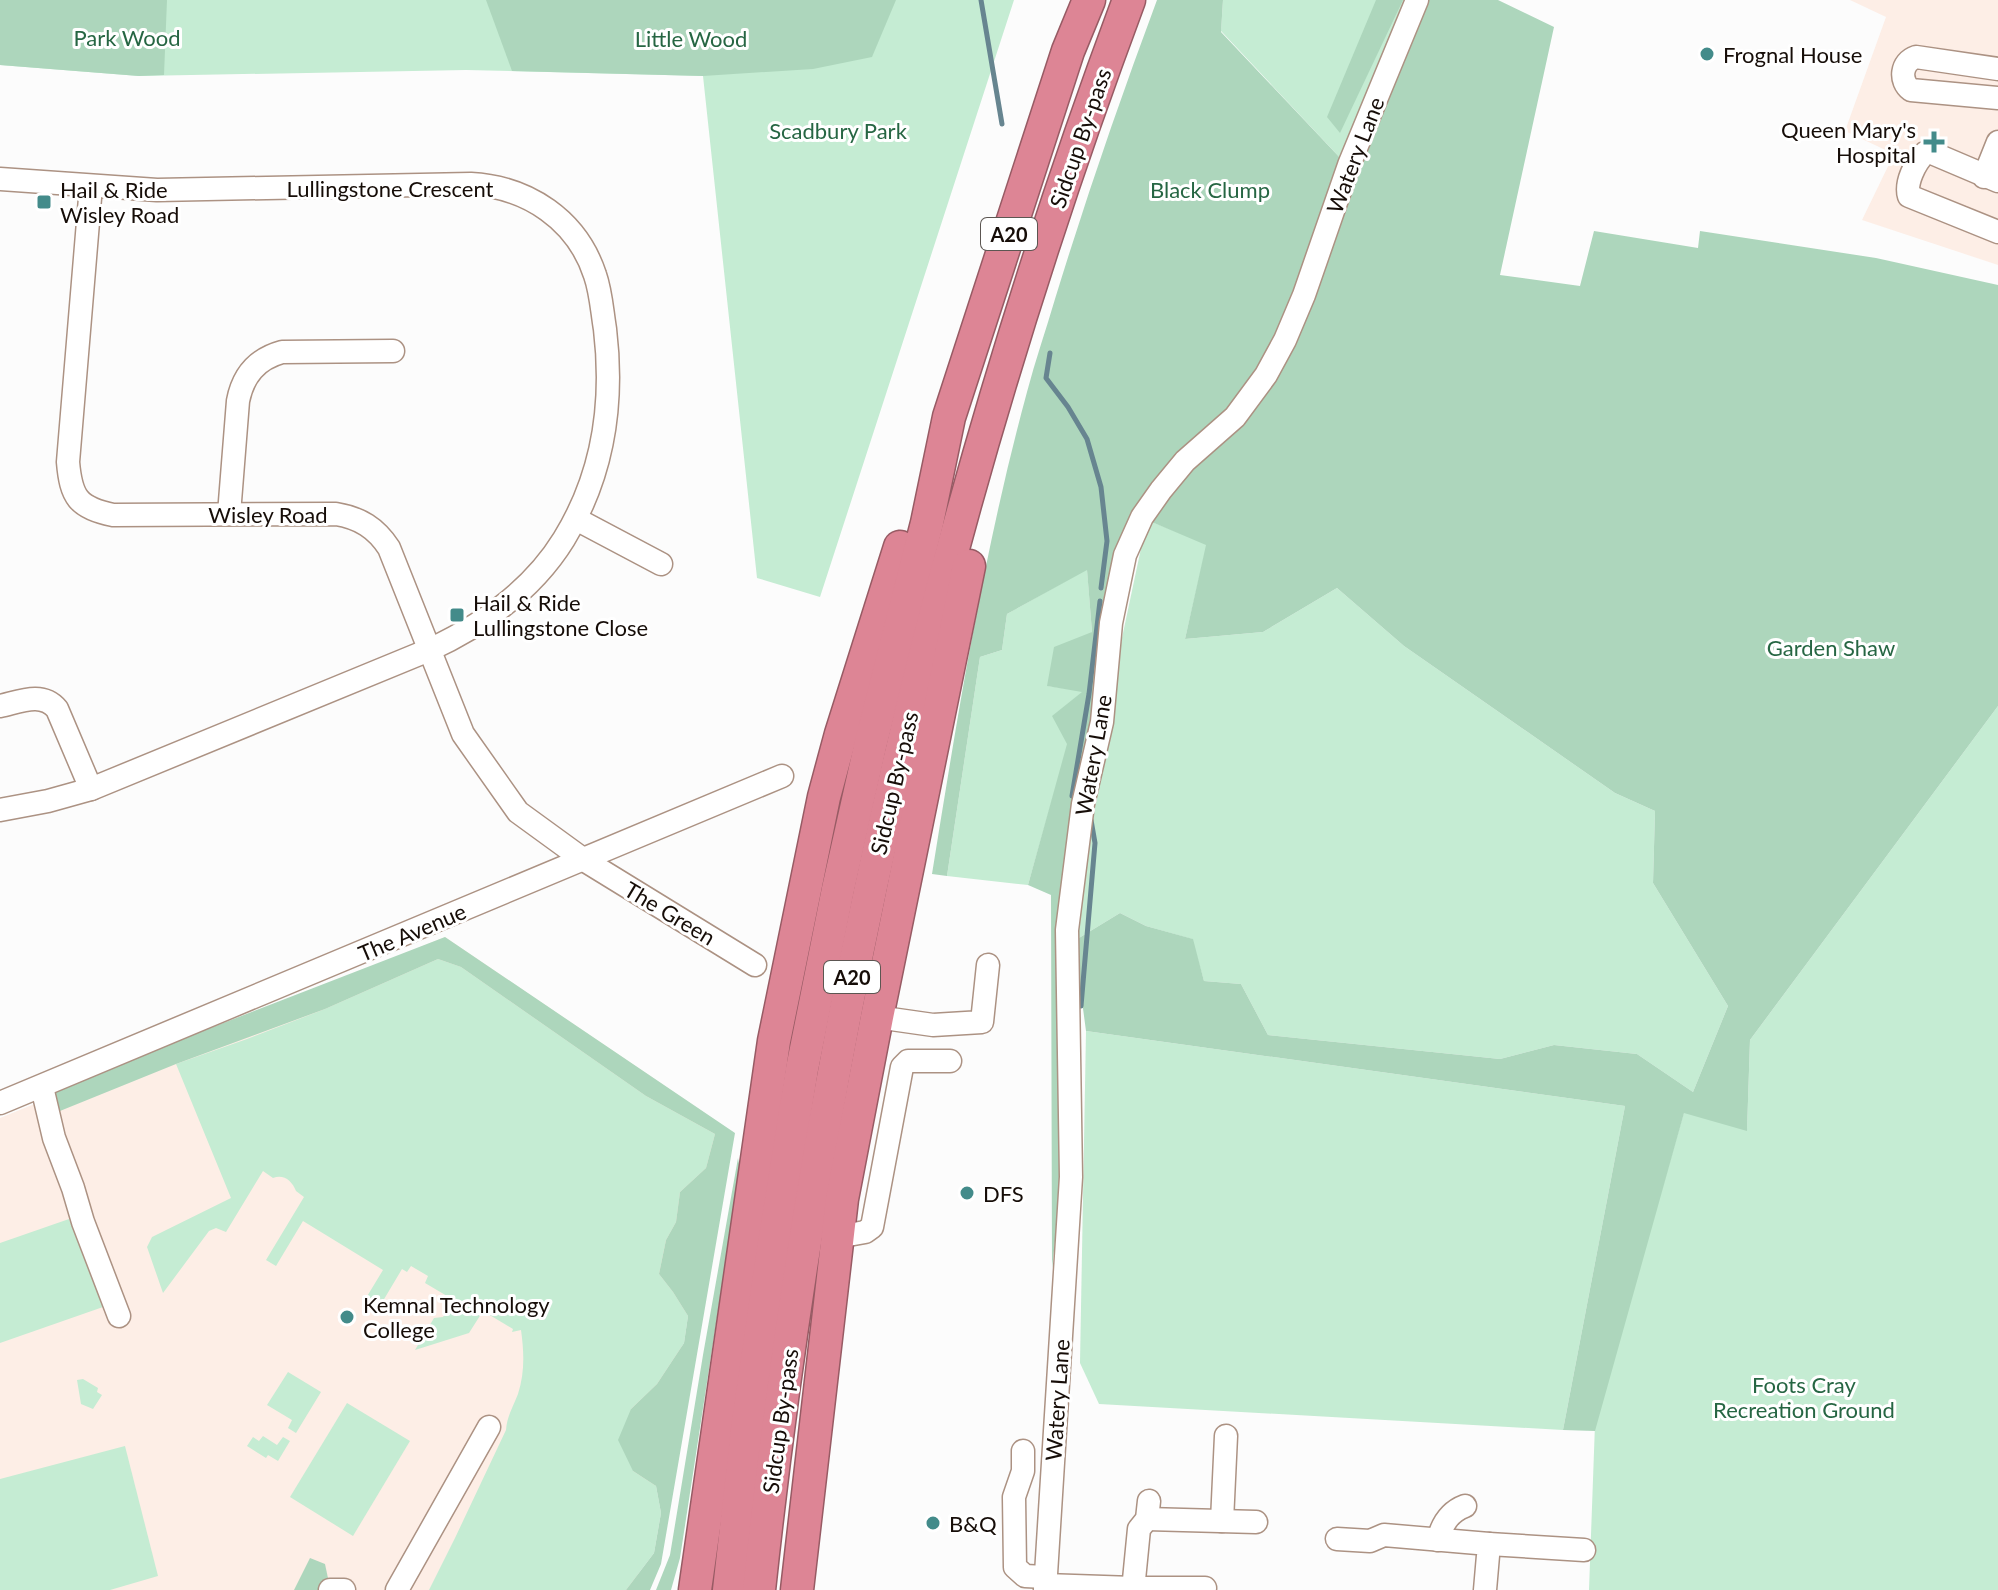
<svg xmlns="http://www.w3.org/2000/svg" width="1998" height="1590" font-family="Lato,sans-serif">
  <rect width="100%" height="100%" fill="#fcfcfc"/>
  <g fill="#fdeee6">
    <polygon points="1850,0 1998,0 1998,265 1862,220 1894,154 1845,131 1886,17"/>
    <polygon points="445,937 724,1126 635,1590 0,1590 0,1118"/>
  </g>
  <g fill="#c5ecd3">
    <polygon points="0,0 1014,0 820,597 757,578 703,76 466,70 139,76 0,65"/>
    <polygon points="1223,0 1418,0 1343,161 1221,31"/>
    <polygon points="1147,520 1207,544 1185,639 1263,632 1337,588 1404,646 1615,793 1655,811 1653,883 1728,1006 1693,1092 1637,1054 1554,1045 1500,1059 1268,1035 1241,984 1204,981 1192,939 1146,926 1120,913 1074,941 1119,652"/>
    <polygon points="1087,569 1092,632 1048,686 1083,691 1028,885 947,876 980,657 1002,650 1007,614"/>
    <polygon points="1998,706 1998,1590 1589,1590 1595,1424 1684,1112 1747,1130 1750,1040"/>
    <path d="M438 959 461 967 646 1096 715 1134 706 1168 680 1192 676 1222 666 1240 659 1274 673 1292 688 1316 684 1343 657 1384 631 1409 633 1471 656 1486 661 1513 654 1553 626 1590H429L455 1538 506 1430C507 1416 513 1407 518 1394 525 1372 524 1352 521 1330L512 1332 513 1329 483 1311 469 1333 415 1350 434 1318 443 1317 448 1309 444 1302 447 1296 425 1283 428 1276 411 1266 407 1272 402 1269 377 1311 363 1303 383 1270 303 1221 276 1266 266 1260 304 1197 296 1191C292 1181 284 1174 273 1178L263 1171 226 1232 216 1228 209 1231 163 1293 147 1247 152 1237 231 1198 176 1064 247 1039 325 1009Z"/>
    <polygon points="1086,1031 1625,1106 1563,1430 1099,1404 1080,1363"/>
    <polygon points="69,1219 103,1307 0,1343 0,1243"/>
    <polygon points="288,1372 321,1392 296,1433 288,1428 292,1420 267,1405"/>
    <polygon points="83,1379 98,1388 97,1392 102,1395 93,1409 81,1404 77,1380"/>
    <polygon points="347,1403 410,1441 353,1536 290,1497"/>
    <polygon points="263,1436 277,1445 283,1437 290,1441 278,1461 268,1455 266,1458 247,1446 253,1437 259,1441"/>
    <polygon points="125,1446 158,1576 110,1590 0,1590 0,1479"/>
  </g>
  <g fill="#add6bc">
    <polygon points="0,0 167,0 164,75 139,76 0,65"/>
    <polygon points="486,0 896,0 872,57 813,69 703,76 512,71"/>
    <path d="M1157 0H1223L1221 32 1343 161 1277 336 1255 375 1230 410 1153 486 1090 730 1062 1180 1052 1268 1051 895 1028 885 1067 744 1052 716 1082 692 1047 686 1054 647 1092 632 1087 570 1007 614 1002 650 980 657 947 876 932 874C958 713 984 550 1027 392 1035 361 1046 330 1055 299 1086 198 1120 99 1157 0Z"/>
    <polygon points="1376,0 1403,0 1340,133 1327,117"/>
    <polygon points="1428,0 1498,0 1554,27 1500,275 1580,286 1594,231 1698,248 1700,231 1876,258 1998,285 1998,706 1750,1040 1747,1131 1684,1113 1595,1431 1563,1430 1625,1106 1086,1031 1074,941 1120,913 1146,926 1193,939 1204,981 1241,984 1268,1035 1500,1059 1554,1045 1637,1054 1693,1092 1728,1006 1653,883 1655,811 1615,793 1404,646 1337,588 1263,632 1185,639 1206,545 1147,520 1166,493 1241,420 1357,168"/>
    <polygon points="445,937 735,1133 661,1564 650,1590 626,1590 654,1553 661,1513 656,1486 633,1471 618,1440 631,1409 657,1384 684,1343 688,1316 673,1292 659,1274 666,1240 676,1222 680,1192 706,1168 715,1134 646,1096 461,967 438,959 325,1009 176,1064 55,1113 48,1091"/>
    <polygon points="738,1158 740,1170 733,1213 680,1558 671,1590 656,1590 670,1555 703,1355"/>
    <polygon points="310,1558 325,1564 329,1583 321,1590 294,1590"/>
  </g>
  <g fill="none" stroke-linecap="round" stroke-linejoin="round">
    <g stroke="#678590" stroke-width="5">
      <polyline points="981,0 1002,124"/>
      <polyline points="1050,353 1046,378 1068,407 1087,439 1101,487 1107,541 1101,588"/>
      <polyline points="1072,796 1089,694 1100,601"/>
      <polyline points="1081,1006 1095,843 1091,820"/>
    </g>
    <g stroke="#ac9283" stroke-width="25">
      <g id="minor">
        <path d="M1998 69 1916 57C1901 62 1899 81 1911 90L1998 98"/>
        <polyline points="1984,177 1998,142"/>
        <path d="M0 179 157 190 471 184C528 187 577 220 595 275 601 292 602 311 605 329 614 404 604 474 564 539 532 591 483 625 429 650L91 789 48 801 0 810"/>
        <path d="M1998 181 1932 153H1925C1915 163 1905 183 1909 196L1998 232"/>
        <path d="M91 186 68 462C71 497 78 508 113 515L336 514C360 518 376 528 389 548L463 734 518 812 584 860 755 965"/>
        <path d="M229 514 238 401C243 375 257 359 282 352L393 351"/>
        <polyline points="576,519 661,564"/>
        <path d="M0 706C19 702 42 691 57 709L91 789"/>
        <polyline points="877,1017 933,1025 982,1022 988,965"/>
        <polyline points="42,1087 54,1138 73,1188 83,1222 119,1316"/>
        <polyline points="0,1103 782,776"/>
        <polyline points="837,1237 865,1232 872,1227 902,1067 908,1061 950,1061"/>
        <polyline points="1023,1451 1023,1471 1014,1497 1015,1567 1025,1576 1045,1577"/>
        <polyline points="1147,1519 1256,1522"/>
        <polyline points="1222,1521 1226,1436"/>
        <polyline points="1337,1539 1370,1541 1384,1535 1489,1544 1485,1590"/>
        <path d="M1438 1540C1442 1524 1449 1512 1465 1506"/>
        <polyline points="1489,1544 1584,1550"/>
        <polyline points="1045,1585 1133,1588 1205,1588"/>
        <polyline points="330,1590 344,1590"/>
        <polyline points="397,1590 489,1427"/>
        <polyline points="1045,1590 1071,1177 1067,930 1083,804 1102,722 1111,623 1125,555 1142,517 1161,490 1185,461 1235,417 1266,375 1285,340 1304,295 1349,165 1417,0"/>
        <polyline points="1133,1590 1139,1529 1147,1519 1149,1501"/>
      </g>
    </g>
    <g stroke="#975b64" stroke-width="35">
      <g id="highway">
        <polyline points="695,1590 774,1041 824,797 841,734 900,547"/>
        <polyline points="729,1590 747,1429 772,1256 802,1069 838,889 871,742 927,523 949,417 1068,51 1089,0"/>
        <path d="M759 1590C817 1047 938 512 1129 0"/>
        <polyline points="797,1590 842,1199 877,1017 969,566"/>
      </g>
    </g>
    <use href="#minor" stroke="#fff" stroke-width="22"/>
    <use href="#highway" stroke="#dd8595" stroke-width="32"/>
  </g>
  <g fill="#438b8a" stroke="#fff" stroke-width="3">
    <circle cx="1707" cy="54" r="8"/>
    <path d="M1930 130h8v8h8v8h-8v8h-8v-8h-8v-8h8z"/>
    <rect x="36" y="194" width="16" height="16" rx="4"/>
    <rect x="449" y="607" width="16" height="16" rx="4"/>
    <circle cx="967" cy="1193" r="8"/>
    <circle cx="347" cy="1317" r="8"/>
    <circle cx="933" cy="1523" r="8"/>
  </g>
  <g text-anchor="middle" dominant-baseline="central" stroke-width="6" stroke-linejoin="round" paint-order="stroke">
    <g fill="#fff" stroke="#5c5652" stroke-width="2">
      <rect x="981" y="218" width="56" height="32" rx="6"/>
      <rect x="824" y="961" width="56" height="32" rx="6"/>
    </g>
    <g font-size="20" font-weight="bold" fill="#160d08">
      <text x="1009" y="234">A20</text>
      <text x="852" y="977">A20</text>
    </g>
    <g font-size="22" fill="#266643" stroke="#fff">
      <text x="127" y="37">Park Wood</text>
      <text x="691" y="38">Little Wood</text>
      <text x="838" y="130">Scadbury Park</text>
      <text x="1210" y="189">Black Clump</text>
      <text x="1831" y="647">Garden Shaw</text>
      <text x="1804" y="1384">Foots Cray<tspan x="1804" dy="25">Recreation Ground</tspan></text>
    </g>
    <g font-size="22" fill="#160d08" stroke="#fff" text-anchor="start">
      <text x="1723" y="54">Frognal House</text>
      <text x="1916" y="129" text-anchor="end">Queen Mary's<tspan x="1916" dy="25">Hospital</tspan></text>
      <text x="60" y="189">Hail &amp; Ride<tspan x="60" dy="25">Wisley Road</tspan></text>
      <text x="473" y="602">Hail &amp; Ride<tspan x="473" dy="25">Lullingstone Close</tspan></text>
      <text x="983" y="1193">DFS</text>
      <text x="363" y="1304">Kemnal Technology<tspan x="363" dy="25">College</tspan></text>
      <text x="949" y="1523">B&amp;Q</text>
    </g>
    <g font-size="22" fill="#160d08" stroke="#fff">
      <text transform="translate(1080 138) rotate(-71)">Sidcup By-pass</text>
      <text transform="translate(1355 155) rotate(-69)">Watery Lane</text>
      <text x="390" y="188">Lullingstone Crescent</text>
      <text x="268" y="514">Wisley Road</text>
      <text transform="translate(1093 755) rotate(-80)">Watery Lane</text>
      <text transform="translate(894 783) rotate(-77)">Sidcup By-pass</text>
      <text transform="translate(670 913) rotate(31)">The Green</text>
      <text transform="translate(412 932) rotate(-23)">The Avenue</text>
      <text transform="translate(1057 1400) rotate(-86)">Watery Lane</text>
      <text transform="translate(780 1421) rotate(-82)">Sidcup By-pass</text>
    </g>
  </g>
</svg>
